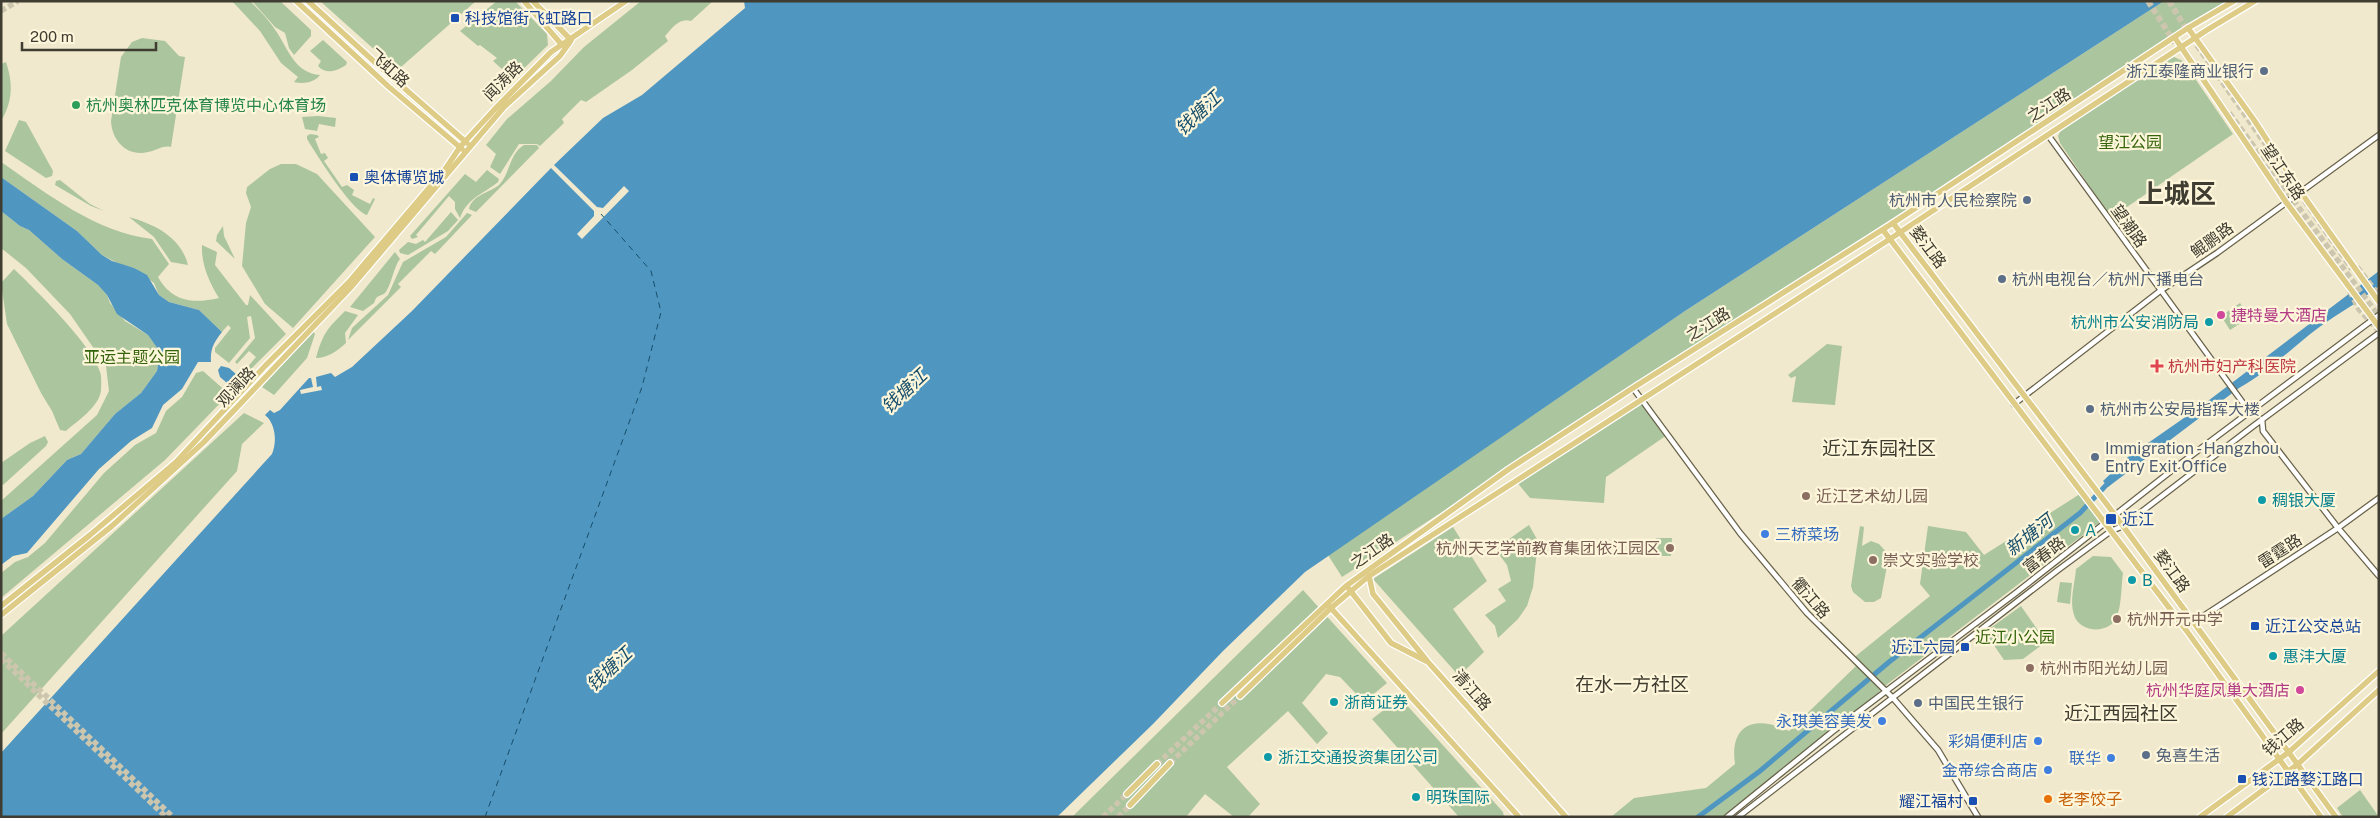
<svg xmlns="http://www.w3.org/2000/svg" width="2380" height="818" font-family="'Public Sans','Noto Sans SC',sans-serif">
  <rect width="100%" height="100%" fill="#f1e9cd"/>
  <g fill="#abc59e">
    <path d="M232 1H250C260 11 270 21 278 34 289 52 296 73 320 75 314 83 303 84 294 82L298 77 281 63 260 31Z"/>
    <polygon points="252,1 280,1 311,30 311,36 294,55 289,48 285,33 275,27"/>
    <polygon points="320,1 476,1 401,67 395,68"/>
    <polygon points="497,1 515,1 547,34 548,45 513,79 493,61 497,58 480,45 478,46 460,31"/>
    <path d="M641 1H713L691 21C680 17 672 28 665 36L668 41 632 70 586 102 581 100 562 119 564 123 540 146 537 144H519L500 174 490 167 496 154 486 145 507 119 551 81 584 47Z"/>
    <polygon points="2164,1 2226,1 1883,230 1633,388 1342,577 1328,555 1685,311"/>
    <path d="M142 38 165 41 179 56 185 57 171 147C162 145 156 151 148 152 127 157 112 141 111 121L121 57 132 42Z"/>
    <path d="M323 40 347 62 346 65C337 71 326 75 318 66L321 61 310 51Z"/>
    <polygon points="2174,57 2183,61 2233,134 2111,218 2060,143 2058,136 2061,130 2107,96"/>
    <path d="M6 62C13 83 13 101 1 121V64Z"/>
    <polygon points="318,116 336,118 335,127 319,124 317,131 305,129 302,117"/>
    <polygon points="19,120 26,122 53,171 52,176 46,178 5,151"/>
    <path d="M310 134 317 135 319 137 315 139 321 154 325 153 328 158 324 161 342 187 347 185 354 190 352 195 370 204 373 198 375 199 367 215C351 210 317 155 307 139V136Z"/>
    <path d="M524 145H537L539 148 476 212 469 209C472 195 489 193 499 185 510 174 509 154 524 145Z"/>
    <path d="M1 162C48 194 95 232 152 239L169 264 158 277C172 302 193 304 219 298 209 282 201 264 202 245L217 252 215 265 246 305H248L250 295 286 334 247 373 245 370 256 357 249 351 237 364 235 362 255 338 251 316 247 317 250 338 229 363 215 352V348L231 328 228 325 222 332 199 310 169 302 159 295 154 283 134 268 121 265 102 255 77 231 1 177Z"/>
    <polygon points="281,164 296,164 317,174 375,237 293,328 265,304 242,266 246,223 251,207 246,193 247,187 270,169"/>
    <path d="M487 170 499 179 498 182C483 194 467 198 460 218L455 209V202L449 196 416 235 418 237 412 239 410 236 465 174 476 182Z"/>
    <polygon points="60,180 90,204 104,211 91,206 55,185 56,181"/>
    <polygon points="1,211 20,226 29,230 62,259 98,285 107,295 110,303 125,321 148,335 160,352 157,371 141,393 115,414 81,454 67,460 33,496 1,519 1,501 97,415 109,391 106,366 70,314 26,268 1,248"/>
    <polygon points="451,212 458,220 448,231 408,255 400,253 399,250 408,242 416,244 423,240 425,242"/>
    <polygon points="467,213 472,215 435,254 431,251 398,284 401,287 348,340 352,328 388,295 403,262 446,237"/>
    <path d="M129 217C154 224 181 237 188 265L171 262 154 237Z"/>
    <polygon points="223,226 224,236 235,259 216,241 217,235"/>
    <path d="M395 252 400 259C393 268 391 288 384 294 381 295 378 296 376 298L374 303 363 311 350 307Z"/>
    <path d="M14 269C35 289 93 346 100 372 102 377 101 386 101 391 98 408 77 421 66 431L60 430 52 411 41 393 7 324 1 283Z"/>
    <polygon points="2240,303 2250,317 2230,330 2221,316"/>
    <path d="M345 311 358 315 345 333 346 343C337 351 328 358 316 358 323 333 327 329 345 311Z"/>
    <polygon points="313,331 315,334 307,358 274,395 262,387"/>
    <polygon points="1827,344 1842,346 1835,405 1792,402 1796,376 1791,378 1788,375"/>
    <polygon points="203,371 229,394 165,460 1,598 1,573 15,562 28,557 45,543 104,473 135,445 156,433 166,411 182,397 196,373"/>
    <polygon points="1641,400 1667,435 1606,477 1604,503 1530,498 1516,481"/>
    <polygon points="244,413 264,423 242,444 237,471 1,734 1,636"/>
    <polygon points="45,436 48,442 46,446 3,485 1,482 1,463 30,443"/>
    <path d="M2080 494 2100 522 1881 689 1878 694 1723 817H1611L1634 798 1706 788 1735 764C1729 723 1757 715 1789 731L1856 666 1851 660 1930 596 1920 584 1928 526 1966 532 1984 555Z"/>
    <polygon points="1529,525 1538,541 1533,587 1527,606 1518,619 1498,638 1495,626 1485,615 1506,601 1498,589 1511,581 1507,565 1495,549"/>
    <polygon points="1860,526 1864,527 1862,546 1871,541 1879,544 1889,555 1881,598 1874,602 1865,602 1853,592 1851,586"/>
    <polygon points="1453,527 1487,581 1453,609 1484,652 1459,676 1373,579"/>
    <polygon points="1656,538 1672,538 1671,556 1655,556"/>
    <path d="M2093 556 2111 557 2123 573C2121 586 2122 603 2117 616 2111 634 2080 634 2074 615 2069 601 2075 583 2076 569Z"/>
    <polygon points="2060,582 2072,583 2070,604 2057,602"/>
    <polygon points="1303,590 1387,683 1364,702 1340,677 1326,674 1302,703 1328,733 1317,744 1288,711 1227,767 1260,804 1248,817 1234,817 1205,794 1186,817 1072,817"/>
    <polygon points="2021,606 2046,642 2023,659 2004,660 1985,632"/>
    <polygon points="1397,700 1404,702 1503,812 1504,817 1459,817 1372,719"/>
    <polygon points="2360,790 2379,817 2343,817 2337,808"/>
  </g>
  <g fill="#4f96c0">
    <path d="M744 1H2164L1685 311 1305 572 1223 651 1153 724 1057 817H1V753L272 454C277 442 276 424 265 415L270 410 274 413 280 410 309 378H311L313 387 300 390 301 394 322 390 321 386 317 387 316 377 331 373 335 377 352 367 412 311 551 168 594 211V216L577 234 582 239 629 191 624 186 603 208 597 207 554 165 603 118 642 95 745 8Z"/>
    <path d="M1 177 77 231 102 255 112 261 134 268 147 275 159 295 169 302 199 310 222 332C214 342 210 349 211 362H198L182 389 163 405 152 428 131 441 99 469 27 553 13 556 1 565V519L33 496 67 460 81 454 115 414 141 393 157 371 160 352 148 335 117 314 107 295 98 285 62 259 29 230 20 226 1 211Z"/>
    <path d="M2379 271V286C2357 304 2331 317 2309 335 2287 353 2264 374 2239 388L2108 487 2103 481 2128 457 2204 404Z"/>
    <polygon points="221,366 229,368 243,380 234,389 220,377 218,370"/>
  </g>
  <g fill="none" stroke-linecap="round" stroke-linejoin="round">
    <polyline stroke="#4f96c0" stroke-width="5" points="1698,817 1760,771 1889,662 2080,513 2110,481"/>
    <polyline stroke="#164e6b" stroke-width="1" stroke-dasharray="6 5" stroke-linecap="butt" points="485,817 642,387 661,312 651,271 601,214"/>
    <g stroke="#cdc6ae" stroke-width="5.5" stroke-dasharray="5.5 3" stroke-linecap="butt">
      <polyline points="1,11 18,1"/>
      <polyline points="1,653 173,817"/>
      <polyline points="1,659 166,817"/>
      <polyline points="1170,763 1240,696"/>
      <polyline points="1157,764 1222,703"/>
      <polyline points="1103,817 1127,794"/>
      <polyline points="1118,817 1130,805"/>
    </g>
    <g stroke="#cdc6ae" stroke-width="6" stroke-dasharray="6 3" stroke-linecap="butt">
      <polyline points="2148,1 2175,43"/>
      <polyline points="2169,1 2188,32"/>
      <polyline points="2197,45 2352,269"/>
      <polyline points="2229,113 2379,317"/>
      <polyline points="2357,267 2379,296"/>
      <polyline points="2350,291 2359,309 2379,331"/>
    </g>
    <g stroke="#69624a" stroke-width="7">
      <g id="minor">
        <polyline points="2048,135 2243,403 2255,408"/>
        <polyline points="1633,388 1740,533 1807,613 1893,698 1938,750 1978,817"/>
        <polyline points="2014,404 2160,291 2217,253 2379,135"/>
        <polyline points="2262,419 2263,431 2338,528 2379,576"/>
        <polyline points="2193,623 2338,528 2379,498"/>
        <polyline points="1727,817 1832,732 2017,592 2180,464 2379,315"/>
        <polyline points="1738,817 2058,570 2111,531 2123,526 2252,427 2379,333"/>
      </g>
    </g>
    <g stroke="#fff" stroke-width="8">
      <g id="major">
        <polyline points="296,1 389,87 462,149"/>
        <polyline points="308,1 380,67 467,143"/>
        <polyline points="524,1 562,45"/>
        <polyline points="533,1 571,40"/>
        <polyline points="2188,28 2254,120 2300,191 2379,302"/>
        <polyline points="2175,38 2286,202 2379,327"/>
        <polyline points="1893,223 2115,515 2336,817"/>
        <polyline points="1883,230 2186,630 2321,817"/>
        <polyline points="1369,576 1373,594 1428,662 1566,817"/>
        <polyline points="1349,589 1391,643 1426,661"/>
        <polyline points="1,606 90,535 176,462 265,366 349,282 446,168 460,147 494,110 551,52 626,1"/>
        <polyline points="1329,606 1519,817"/>
        <polyline points="1,615 112,526 204,442 352,286 504,107 560,56 570,42"/>
        <polyline points="1240,696 1331,608 1369,576 1890,239 2207,30 2255,1"/>
        <polyline points="1222,703 1346,586 1509,469 1633,388 1893,223 2188,28 2234,1"/>
        <polyline points="1127,794 1157,764"/>
        <polyline points="1130,805 1170,763"/>
        <polyline points="2200,817 2289,752 2379,671"/>
        <polyline points="2227,817 2298,764 2379,690"/>
      </g>
    </g>
    <use href="#minor" stroke="#fff" stroke-width="4.5"/>
    <use href="#major" stroke="#decc86" stroke-width="5.5"/>
  </g>
  <g fill="#1a4fb4" stroke="#fef6da" stroke-width="2">
    <rect x="450" y="13" width="10" height="10" rx="2.5"/>
    <rect x="349" y="172" width="10" height="10" rx="2.5"/>
    <rect x="2105" y="513" width="12" height="12" rx="2.5"/>
    <rect x="2250" y="621" width="10" height="10" rx="2.5"/>
    <rect x="1960" y="642" width="10" height="10" rx="2.5"/>
    <rect x="2237" y="774" width="10" height="10" rx="2.5"/>
    <rect x="1968" y="796" width="10" height="10" rx="2.5"/>
  </g>
  <g fill="#5c6f8a" stroke="#fef6da" stroke-width="2">
    <circle cx="2264" cy="71" r="5"/>
    <circle cx="2027" cy="200" r="5"/>
    <circle cx="2002" cy="279" r="5"/>
    <circle cx="2090" cy="409" r="5"/>
    <circle cx="2095" cy="457" r="5"/>
    <circle cx="1918" cy="703" r="5"/>
    <circle cx="2146" cy="755" r="5"/>
  </g>
  <circle fill="#2e9e5b" stroke="#fef6da" stroke-width="2" cx="76" cy="105" r="5"/>
  <g fill="#d1479c" stroke="#fef6da" stroke-width="2">
    <circle cx="2221" cy="315" r="5"/>
    <circle cx="2300" cy="690" r="5"/>
  </g>
  <g fill="#0f9aa8" stroke="#fef6da" stroke-width="2">
    <circle cx="2209" cy="322" r="5"/>
    <circle cx="2262" cy="500" r="5"/>
    <circle cx="2075" cy="530" r="5"/>
    <circle cx="2132" cy="580" r="5"/>
    <circle cx="2273" cy="656" r="5"/>
    <circle cx="1334" cy="702" r="5"/>
    <circle cx="1268" cy="757" r="5"/>
    <circle cx="1416" cy="797" r="5"/>
  </g>
  <path fill="#e0444e" stroke="#fef6da" stroke-width="2" d="M2154.5 358.5h5v5h5v5h-5v5h-5v-5h-5v-5h5z"/>
  <g fill="#8d6e63" stroke="#fef6da" stroke-width="2">
    <circle cx="1806" cy="496" r="5"/>
    <circle cx="1670" cy="548" r="5"/>
    <circle cx="1873" cy="560" r="5"/>
    <circle cx="2117" cy="619" r="5"/>
    <circle cx="2030" cy="668" r="5"/>
  </g>
  <g fill="#3f7fe0" stroke="#fef6da" stroke-width="2">
    <circle cx="1765" cy="534" r="5"/>
    <circle cx="1882" cy="721" r="5"/>
    <circle cx="2038" cy="741" r="5"/>
    <circle cx="2111" cy="758" r="5"/>
    <circle cx="2048" cy="770" r="5"/>
  </g>
  <circle fill="#e8710a" stroke="#fef6da" stroke-width="2" cx="2048" cy="799" r="5"/>
  <g text-anchor="middle" dominant-baseline="central" stroke-width="4.5" stroke-linejoin="round" paint-order="stroke">
    <g font-size="16" fill="#164399" stroke="#fef6da" text-anchor="start">
      <text x="465" y="18">科技馆街飞虹路口</text>
      <text x="364" y="177">奥体博览城</text>
      <text x="2122" y="519">近江</text>
      <text x="2265" y="626">近江公交总站</text>
      <text x="1955" y="647" text-anchor="end">近江六园</text>
      <text x="2252" y="779">钱江路婺江路口</text>
      <text x="1963" y="801" text-anchor="end">耀江福村</text>
    </g>
    <g font-size="16" fill="#3f3c31" stroke="#fef6da">
      <text transform="translate(389 68) rotate(42)">飞虹路</text>
      <text transform="translate(503 81) rotate(-45)">闻涛路</text>
      <text transform="translate(2049 105) rotate(-33)">之江路</text>
      <text transform="translate(2283 172) rotate(56)">望江东路</text>
      <text transform="translate(2129 226) rotate(54)">望潮路</text>
      <text transform="translate(2212 240) rotate(-36)">鲲鹏路</text>
      <text transform="translate(1928 247) rotate(53)">婺江路</text>
      <text transform="translate(1708 324) rotate(-32)">之江路</text>
      <text transform="translate(236 387) rotate(-47)">观澜路</text>
      <text transform="translate(1372 551) rotate(-35)">之江路</text>
      <text transform="translate(2280 551) rotate(-33)">雷霆路</text>
      <text transform="translate(2044 555) rotate(-38)">富春路</text>
      <text transform="translate(2172 571) rotate(54)">婺江路</text>
      <text transform="translate(1811 598) rotate(49)">衢江路</text>
      <text transform="translate(1472 690) rotate(48)">清江路</text>
      <text transform="translate(2283 737) rotate(-40)">钱江路</text>
    </g>
    <g font-size="16" fill="#4e5e75" stroke="#fef6da" text-anchor="start">
      <text x="2254" y="71" text-anchor="end">浙江泰隆商业银行</text>
      <text x="2017" y="200" text-anchor="end">杭州市人民检察院</text>
      <text x="2012" y="279">杭州电视台／杭州广播电台</text>
      <text x="2100" y="409">杭州市公安局指挥大楼</text>
      <text x="2105" y="448">Immigration - Hangzhou<tspan x="2105" dy="18">Entry Exit Office</tspan></text>
      <text x="1928" y="703">中国民生银行</text>
      <text x="2156" y="755">兔喜生活</text>
    </g>
    <g font-size="16" fill="#27864d" stroke="#fef6da" text-anchor="start">
      <text x="86" y="105">杭州奥林匹克体育博览中心体育场</text>
    </g>
    <g font-size="16" fill="#33630a" stroke="#fef6da">
      <text x="2130" y="142">望江公园</text>
      <text x="132" y="357">亚运主题公园</text>
      <text x="2015" y="637">近江小公园</text>
    </g>
    <g font-size="16" fill="#b23c85" stroke="#fef6da" text-anchor="start">
      <text x="2231" y="315">捷特曼大酒店</text>
      <text x="2290" y="690" text-anchor="end">杭州华庭凤巢大酒店</text>
    </g>
    <g font-size="16" fill="#0d838f" stroke="#fef6da" text-anchor="start">
      <text x="2199" y="322" text-anchor="end">杭州市公安消防局</text>
      <text x="2272" y="500">稠银大厦</text>
      <text x="2085" y="530">A</text>
      <text x="2142" y="580">B</text>
      <text x="2283" y="656">惠沣大厦</text>
      <text x="1344" y="702">浙商证券</text>
      <text x="1278" y="757">浙江交通投资集团公司</text>
      <text x="1426" y="797">明珠国际</text>
    </g>
    <g font-size="16" fill="#be3a42" stroke="#fef6da" text-anchor="start">
      <text x="2168" y="366">杭州市妇产科医院</text>
    </g>
    <g font-size="16" fill="#785e54" stroke="#fef6da" text-anchor="start">
      <text x="1816" y="496">近江艺术幼儿园</text>
      <text x="1660" y="548" text-anchor="end">杭州天艺学前教育集团依江园区</text>
      <text x="1883" y="560">崇文实验学校</text>
      <text x="2127" y="619">杭州开元中学</text>
      <text x="2040" y="668">杭州市阳光幼儿园</text>
    </g>
    <g font-size="16" fill="#366cbe" stroke="#fef6da" text-anchor="end">
      <text x="1775" y="534" text-anchor="start">三桥菜场</text>
      <text x="1872" y="721">永琪美容美发</text>
      <text x="2028" y="741">彩娟便利店</text>
      <text x="2101" y="758">联华</text>
      <text x="2038" y="770">金帝综合商店</text>
    </g>
    <g font-size="16" fill="#c56008" stroke="#fef6da" text-anchor="start">
      <text x="2058" y="799">老李饺子</text>
    </g>
    <g font-size="18" font-style="italic" fill="#164e6b" stroke="#fef6da">
      <text transform="translate(1198 113) rotate(-43)">钱塘江</text>
      <text transform="translate(904 391) rotate(-43)">钱塘江</text>
      <text transform="translate(2029 535) rotate(-38)">新塘河</text>
      <text transform="translate(609 669) rotate(-43)">钱塘江</text>
    </g>
    <g font-size="19" fill="#3f3c31" stroke="#fef6da">
      <text x="1879" y="448">近江东园社区</text>
      <text x="1632" y="684">在水一方社区</text>
      <text x="2121" y="713">近江西园社区</text>
    </g>
    <g font-size="26" font-weight="bold" fill="#3f3c31" stroke="#fef6da">
      <text x="2177" y="193">上城区</text>
    </g>
  </g>
  <rect width="2380" height="818" fill="none" stroke="#3f3c31" stroke-width="5"/>
  <path d="M22 42v8h134v-8" fill="none" stroke="#3f3c31" stroke-width="2.5"/>
  <text x="30" y="42" font-size="15" fill="#3f3c31" stroke="#fef6da" stroke-width="4" paint-order="stroke">200 m</text>
</svg>
